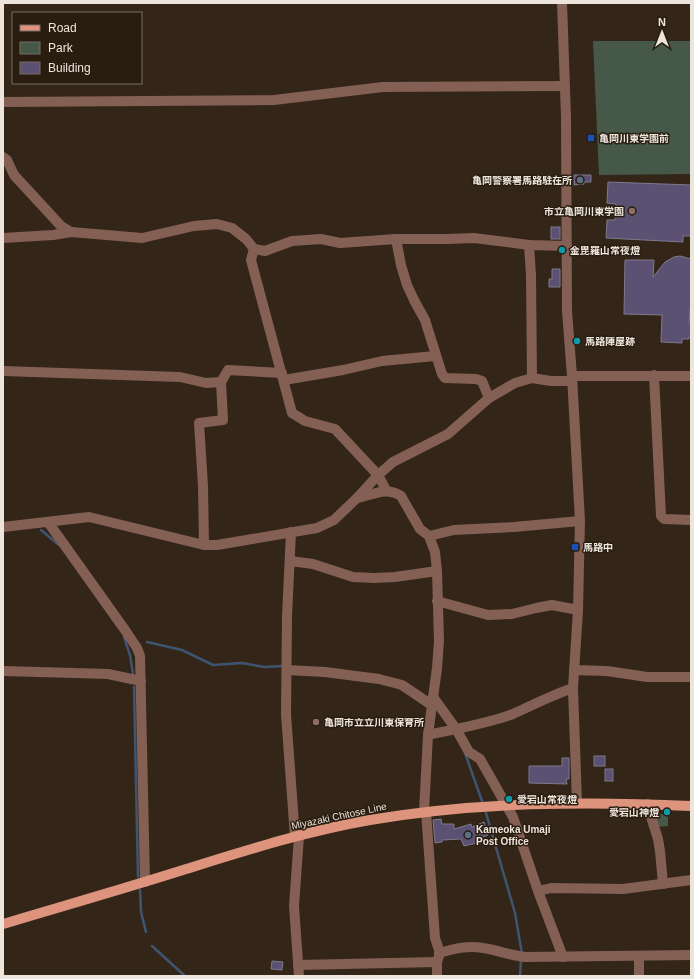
<svg xmlns="http://www.w3.org/2000/svg" width="694" height="979" font-family="Helvetica,'Noto Sans JP',sans-serif">
  <rect width="100%" height="100%" fill="#332619"/>
  <g fill="#465847">
    <polygon points="593,41 691,41 691,174 599,175"/>
    <polygon points="653,814 668,814 668,826 657,827"/>
  </g>
  <g fill="none" stroke-linecap="round" stroke-linejoin="round">
    <g stroke="#3e5571" stroke-width="2.5">
      <polyline points="41,530 59,545"/>
      <polyline points="124,637 130,655 133,674"/>
      <polyline points="147,642 182,650 213,665 242,663 264,667 284,666"/>
      <polyline points="134,687 138,877"/>
      <polyline points="465,753 482,801"/>
      <polyline points="486,813 515,913 522,954"/>
      <polyline points="140,890 141,912 146,932"/>
      <polyline points="152,946 185,976"/>
      <polyline points="520,976 521,959"/>
    </g>
  </g>
  <g fill="#5b5172" stroke="#7e798c">
    <polygon points="574,175 591,175 591,182 584,182 584,184 574,185"/>
    <polygon points="608,182 691,185 691,236 683,236 683,242 606,238 607,220 615,220 616,204 607,203"/>
    <rect x="551" y="227" width="9" height="12"/>
    <polygon points="680,256 691,259 691,299 689,323 691,323 691,337 689,337 689,339 682,339 682,343 661,342 662,315 624,314 625,260 654,260 653,277 665,262 674,257"/>
    <polygon points="552,269 560,269 560,287 549,287 549,279 552,279"/>
    <rect x="594" y="756" width="11" height="10"/>
    <polygon points="562,758 569,758 569,779 566,779 567,784 529,783 529,766 562,766"/>
    <rect x="605" y="769" width="8" height="12"/>
    <polygon points="441,819 442,824 454,824 454,829 471,824 472,827 484,822 488,835 476,840 477,843 464,846 461,839 442,840 442,842 435,843 433,820"/>
    <polygon points="272,961 283,962 282,970 271,969"/>
  </g>
  <g fill="none" stroke-linecap="round" stroke-linejoin="round">
    <g stroke="#845f54" stroke-width="10">
      <polyline points="562,3 566,117 567,311 572,376 580,521 578,610 573,688 577,803"/>
      <polyline points="3,102 274,100 383,87 565,86"/>
      <polyline points="3,157 7,160 14,175 61,226 71,232"/>
      <polyline points="3,238 53,235 71,232 142,238 194,226 217,224 232,228 246,239 254,249 265,251 292,241 321,239 340,243 396,239 448,239 474,238 529,245 567,246"/>
      <polyline points="396,239 401,265 407,285 414,300 425,320 442,374 445,378 476,379 482,381 489,398"/>
      <polyline points="529,245 531,275 532,378"/>
      <polyline points="254,249 251,260 292,413 305,421 335,429 378,475 386,490"/>
      <polyline points="3,371 180,377 206,383 221,382"/>
      <polyline points="654,375 661,516 664,519 691,520"/>
      <polyline points="572,376 691,376"/>
      <polyline points="284,380 343,370 382,361 435,356"/>
      <path d="M357 498C373 495 386 486 401 496L420 529 429 536 435 552 437 571 439 641 437 668 428 735 424 812"/>
      <polyline points="48,522 125,630 137,648 140,656 145,882"/>
      <polyline points="3,527 89,517 204,545 217,545 317,528 334,520 357,498 378,475 393,462 448,434 489,398 515,383 532,378 551,381 572,381"/>
      <polyline points="291,532 287,616 286,714 295,837"/>
      <polyline points="429,536 454,530 514,527 580,521"/>
      <polyline points="204,545 203,486 199,423 223,420 221,382 228,370 282,373"/>
      <polyline points="290,561 313,564 353,577 374,578 395,577 437,571"/>
      <polyline points="437,601 488,615 512,614 536,608 552,605 578,610"/>
      <polyline points="287,670 325,672 379,679 402,685 433,706"/>
      <polyline points="574,670 607,671 647,677 691,677"/>
      <polyline points="3,671 108,674 141,681"/>
      <polyline points="433,697 456,729 469,752 480,759 513,817 538,891 563,957"/>
      <path d="M428 735C456 729 486 724 513 714 533 705 552 695 573 688"/>
      <polyline points="647,804 658,839 660,851 663,884"/>
      <polyline points="426,811 435,938 439,950 439,956 437,962 437,976"/>
      <polyline points="538,891 551,888 623,889 691,880"/>
      <path d="M439 953C453 949 468 945 483 948 498 950 511 956 526 957L691 955"/>
      <polyline points="298,965 437,962"/>
      <polyline points="299,976 294,906 299,836"/>
      <polyline points="639,976 639,956"/>
    </g>
    <path stroke="#de937c" stroke-width="10" d="M3 924C63 906 123 889 183 870 244 851 306 831 370 820 476 802 584 801 691 806"/>
  </g>
  <g fill="#1a4fb4" stroke="#291d10" stroke-width="1.5">
    <rect x="587" y="134" width="8" height="8" rx="2"/>
    <rect x="571" y="543" width="8" height="8" rx="2"/>
  </g>
  <g fill="#5c6f8a" stroke="#291d10" stroke-width="1.5">
    <circle cx="580" cy="180" r="4"/>
    <circle cx="468" cy="835" r="4"/>
  </g>
  <g fill="#8d6e63" stroke="#291d10" stroke-width="1.5">
    <circle cx="632" cy="211" r="4"/>
    <circle cx="316" cy="722" r="4"/>
  </g>
  <g fill="#0f9aa8" stroke="#291d10" stroke-width="1.5">
    <circle cx="562" cy="250" r="4"/>
    <circle cx="577" cy="341" r="4"/>
    <circle cx="509" cy="799" r="4"/>
    <circle cx="667" cy="812" r="4"/>
  </g>
  <g text-anchor="middle" dominant-baseline="central" stroke-width="3" stroke-linejoin="round" paint-order="stroke">
    <g font-size="10" font-weight="bold" fill="#ede4dc" stroke="#291d10" text-anchor="start">
      <text x="599" y="138">亀岡川東学園前</text>
      <text x="572" y="180" text-anchor="end">亀岡警察署馬路駐在所</text>
      <text x="624" y="211" text-anchor="end">市立亀岡川東学園</text>
      <text x="570" y="250">金毘羅山常夜燈</text>
      <text x="585" y="341">馬路陣屋跡</text>
      <text x="583" y="547">馬路中</text>
      <text x="324" y="722">亀岡市立立川東保育所</text>
      <text x="517" y="799">愛宕山常夜燈</text>
      <text x="659" y="812" text-anchor="end">愛宕山神燈</text>
      <text x="476" y="829">Kameoka Umaji<tspan x="476" dy="12">Post Office</tspan></text>
    </g>
    <g font-size="10" fill="#ede4dc" stroke="#291d10">
      <text transform="translate(339 816) rotate(-12)">Miyazaki Chitose Line</text>
    </g>
  </g>
  <rect width="694" height="979" fill="none" stroke="#ede4dc" stroke-width="8"/>
  <rect x="12" y="12" width="130" height="72" fill="#291d10" stroke="#776d62"/>
  <rect x="20" y="25" width="20" height="6" fill="#de937c" stroke="#776d62"/>
  <text x="48" y="32" font-size="12" fill="#ede4dc">Road</text>
  <rect x="20" y="42" width="20" height="12" fill="#465847" stroke="#776d62"/>
  <text x="48" y="52" font-size="12" fill="#ede4dc">Park</text>
  <rect x="20" y="62" width="20" height="12" fill="#5b5172" stroke="#776d62"/>
  <text x="48" y="72" font-size="12" fill="#ede4dc">Building</text>
  <g transform="translate(662 32)" stroke="#291d10" stroke-width="3" paint-order="stroke">
  <path d="M0-3L7 15L0 10L-7 15Z" fill="#ede4dc"/>
  <text y="-6" font-size="11" font-weight="bold" text-anchor="middle" fill="#ede4dc">N</text>
  </g>
</svg>
